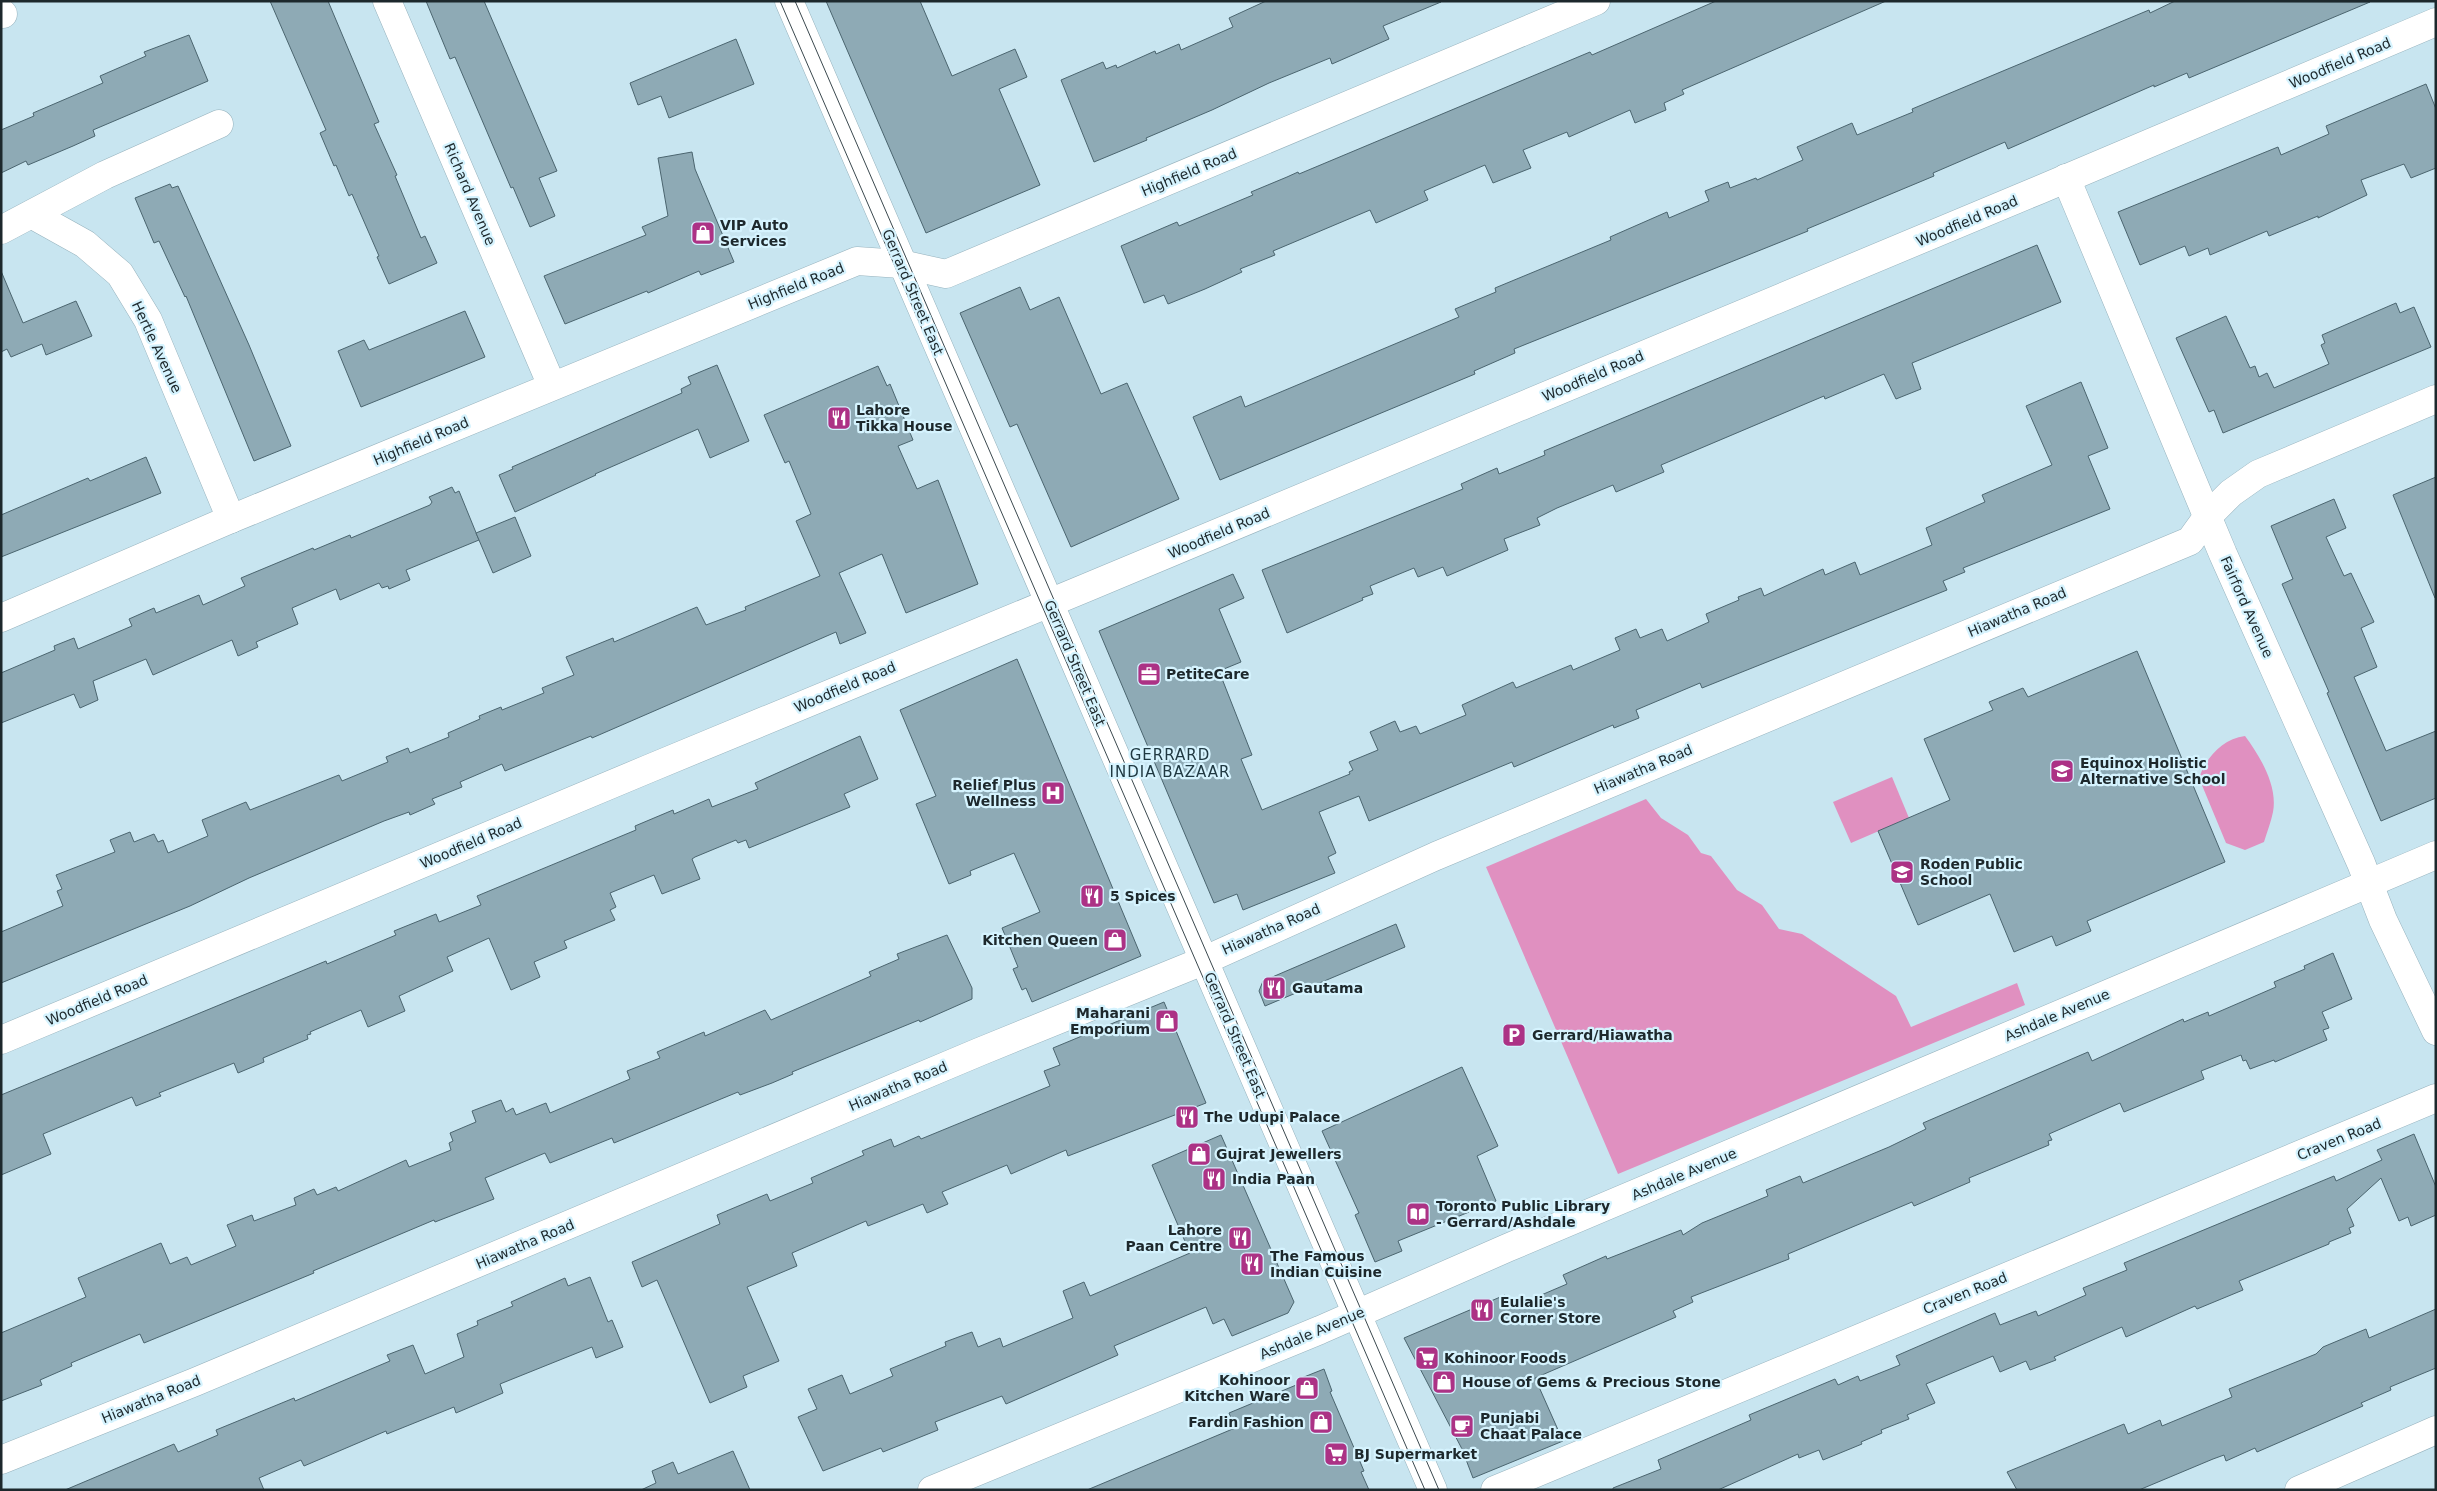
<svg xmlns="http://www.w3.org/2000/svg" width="2437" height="1491" font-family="'DejaVu Sans',sans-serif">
  <rect width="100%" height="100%" fill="#c8e5f0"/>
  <g fill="#e090c0">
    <path d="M2245 736C2260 756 2278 786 2273 812 2271 822 2267 832 2264 842L2245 850 2226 843 2199 778C2206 758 2222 739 2245 736Z"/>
    <polygon points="1892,777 1909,818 1851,843 1833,802"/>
    <polygon points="1646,799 1661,818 1688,835 1701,853 1711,856 1737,890 1762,905 1779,929 1802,934 1896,996 1911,1027 2017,983 2025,1005 1618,1174 1486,867"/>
  </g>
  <g fill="#8eaab5" stroke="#4b656f">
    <polygon points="270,1 328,1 379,122 374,124 397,175 395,176 421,238 425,236 437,263 389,284 377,257 379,256 352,194 349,196 336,165 334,166 320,133 326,130"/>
    <polygon points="426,1 484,1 557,171 539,178 555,216 530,227 513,187 511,188 455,57 450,59"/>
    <polygon points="826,1 920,1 952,76 1015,49 1027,77 999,89 1040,185 926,233"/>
    <polygon points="1266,1 1441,2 1383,26 1389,39 1332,64 1330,58 1269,83 1212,110 1146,138 1147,140 1094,162 1061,80 1103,62 1106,69 1116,65 1117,68 1155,51 1156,54 1179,44 1181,50 1233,27 1229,18"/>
    <polygon points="1716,1 1886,1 1682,90 1684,94 1664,103 1666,110 1635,123 1630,110 1569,137 1567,132 1523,150 1531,168 1493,183 1485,165 1424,191 1428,200 1376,223 1370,210 1273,251 1275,255 1240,269 1242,272 1205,289 1168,304 1164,295 1144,303 1121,246 1177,222 1179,226 1253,195 1251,192 1287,177 1298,172 1299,174 1590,52 1592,55"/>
    <polygon points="2175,1 2370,2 2189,78 2187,73 2154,87 2154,85 2008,149 2005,142 1933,173 1934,176 1807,229 1808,231 1514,349 1515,353 1474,371 1475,374 1220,480 1193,417 1241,396 1245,407 1459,317 1455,309 1496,292 1495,288 1611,240 1610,237 1667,212 1669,218 1709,201 1705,191 1728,182 1730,188 1756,178 1757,180 1803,160 1797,147 1852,123 1857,135 1913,112 1912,109 2149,10 2150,13"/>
    <polygon points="189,35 208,81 93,130 95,136 73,146 28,165 26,161 1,173 1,130 34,116 33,113 103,83 100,76 146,56 144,52"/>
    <polygon points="736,39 754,84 669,118 661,96 638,105 630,83"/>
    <polygon points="2426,84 2436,109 2436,168 2411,178 2404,164 2361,180 2367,195 2318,218 2318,216 2269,236 2267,231 2210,255 2208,248 2189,256 2185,246 2140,265 2118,212 2278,147 2281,155 2329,134 2326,126"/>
    <polygon points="692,152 695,169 734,262 701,275 699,271 648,293 647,291 565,324 544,276 646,235 642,227 668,216 658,158"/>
    <polygon points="170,184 172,188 178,186 249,345 291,446 254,461 186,296 185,297 159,241 154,243 135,198"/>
    <polygon points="2037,245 2061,302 1912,363 1921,389 1896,399 1884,374 1825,399 1824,396 1661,465 1664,472 1616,492 1613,485 1557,508 1537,518 1540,525 1504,539 1508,550 1447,576 1443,567 1418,577 1414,568 1370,586 1373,594 1362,598 1363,600 1287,633 1262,570 1463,489 1461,484 1497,468 1499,474 1545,455 1544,451"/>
    <polygon points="1,271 23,323 76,301 92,336 46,355 42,344 11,357 7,349 1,352"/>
    <polygon points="1020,287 1030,310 1059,297 1101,394 1127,383 1179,499 1071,547 1017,424 1010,427 960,313"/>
    <polygon points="2396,303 2400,313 2414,307 2431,347 2223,433 2214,410 2209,412 2176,338 2226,316 2250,368 2255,366 2259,377 2267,373 2274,388 2329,364 2321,345 2325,343 2322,335"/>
    <polygon points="465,311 485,357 361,407 338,351 364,340 369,350"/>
    <polygon points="717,365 749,441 710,458 698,429 595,474 596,475 515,512 499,475 513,469 512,467 682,393 681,389 691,384 688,377"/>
    <polygon points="878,366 887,386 890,384 913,440 898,446 917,489 938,480 978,584 906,613 882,554 839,573 866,633 840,644 836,632 592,738 591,736 505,771 502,764 460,782 462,787 432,799 435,804 410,815 409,812 384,821 249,878 190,906 1,983 1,932 63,906 57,891 62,889 56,875 115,852 110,840 130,832 134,842 154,834 158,842 163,840 168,853 208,836 202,820 246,802 250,810 339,775 342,781 388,762 386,757 408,748 410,753 449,737 448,733 480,719 479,716 501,707 502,710 544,693 542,688 574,675 566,657 613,638 614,642 697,607 706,625 746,610 745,607 820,576 796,521 811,514 789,461 785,463 764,415"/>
    <polygon points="2081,382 2108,448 2088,456 2110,509 1963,568 1965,572 1943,581 1947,590 1702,688 1700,683 1636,710 1639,718 1614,728 1613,725 1514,767 1512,762 1369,821 1359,796 1319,812 1336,853 1328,857 1335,873 1243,910 1237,894 1214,903 1099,631 1233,574 1244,598 1219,609 1241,662 1219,671 1252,755 1241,759 1262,810 1350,774 1349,772 1353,770 1349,762 1378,750 1370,732 1395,721 1400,732 1416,726 1420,734 1466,715 1462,705 1513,682 1516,688 1571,665 1573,670 1620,650 1615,638 1636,629 1640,638 1662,629 1667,641 1709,622 1706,614 1739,600 1738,597 1761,588 1764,596 1823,569 1825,575 1855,562 1860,575 1932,545 1926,528 1985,502 1982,495 2052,465 2026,406"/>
    <polygon points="146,457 161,493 1,557 1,515 88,478 90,481"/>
    <polygon points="2436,477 2436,597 2435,598 2393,495"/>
    <polygon points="452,487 455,493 459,491 479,540 406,570 410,580 389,589 388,586 382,588 379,583 340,600 336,589 292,608 298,624 256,642 258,647 238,656 232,640 153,675 146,659 93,681 98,700 80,708 74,694 1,723 1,673 55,650 54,646 74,638 78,649 132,626 129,619 154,608 156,613 199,595 203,605 245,586 241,578 313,548 314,550 350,535 351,538 430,505 432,502 429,497"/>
    <polygon points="2334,499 2346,528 2326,537 2344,576 2351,573 2374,622 2361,628 2377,667 2354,677 2386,751 2436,731 2436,798 2381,821 2327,693 2329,692 2282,584 2293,579 2271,526"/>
    <polygon points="515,517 531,556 493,573 476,533"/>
    <polygon points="2137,651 2225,862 2087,921 2091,931 2056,946 2052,936 2014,952 1990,894 1918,925 1878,831 1950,800 1924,739 1993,710 1989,702 2023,688 2028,697"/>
    <polygon points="1017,659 1141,956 1032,1002 1026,988 1022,990 1013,969 1018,967 1002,928 1040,912 1014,853 970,871 971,875 949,884 916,804 936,796 900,710"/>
    <polygon points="860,736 878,779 844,794 850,807 749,848 746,840 738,843 736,840 695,857 692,859 700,879 662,894 654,875 610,893 616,907 610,910 615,920 564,941 567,948 534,962 540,977 511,990 489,938 447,957 453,971 399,996 405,1011 368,1027 361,1010 310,1032 311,1034 307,1035 308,1039 263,1058 264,1062 238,1073 234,1063 159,1093 161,1096 136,1106 132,1097 43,1134 51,1154 1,1175 1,1095 326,961 327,964 396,935 394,931 436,914 439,922 481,905 477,896 636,830 635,826 673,810 674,814 709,799 712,807 758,789 755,783"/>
    <polygon points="1396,924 1405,947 1265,1006 1259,991 1263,981"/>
    <polygon points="947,935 972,988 972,999 920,1022 919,1020 792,1072 793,1074 772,1083 740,1095 738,1092 614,1143 612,1138 550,1163 545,1153 485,1178 494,1199 435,1222 434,1220 313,1271 314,1273 144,1343 140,1334 71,1363 72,1366 40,1380 42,1385 1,1401 1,1333 86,1297 78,1278 161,1243 170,1264 187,1257 191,1265 236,1246 227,1225 252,1215 254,1221 296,1205 294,1198 314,1189 317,1195 336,1187 338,1191 406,1160 409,1167 451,1150 449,1143 453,1141 450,1133 476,1122 472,1111 501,1100 506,1112 513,1108 516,1115 546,1103 550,1113 630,1079 627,1071 660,1058 657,1052 704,1032 705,1036 765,1010 771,1020 871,976 869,972 899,959 897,954"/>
    <polygon points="2333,953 2352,999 2322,1012 2329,1028 2323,1030 2327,1040 2275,1062 2274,1060 2250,1069 2246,1060 2243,1061 2241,1055 2201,1071 2204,1079 2124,1112 2120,1103 2049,1134 2052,1140 2048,1141 2049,1145 1969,1178 1970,1182 1914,1206 1912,1202 1788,1254 1789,1259 1691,1297 1693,1302 1673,1311 1676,1317 1535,1378 1563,1441 1473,1478 1462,1449 1404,1338 1505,1295 1511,1308 1567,1284 1563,1275 1606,1256 1607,1259 1681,1230 1683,1235 1702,1223 1768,1196 1766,1190 1800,1176 1803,1183 1889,1147 1926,1129 1923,1123 2088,1052 2092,1061 2183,1019 2184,1022 2208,1012 2209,1016 2276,987 2274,982 2305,969 2304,966"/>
    <polygon points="1164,1002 1206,1103 1068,1156 1066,1150 1011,1174 1007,1165 942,1192 948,1204 927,1213 923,1204 868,1226 866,1221 792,1253 797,1266 747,1287 779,1361 743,1376 747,1387 710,1403 657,1280 642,1287 632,1262 720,1224 717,1215 767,1194 770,1201 813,1183 811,1178 864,1155 862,1151 891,1139 894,1147 919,1136 921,1139 1050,1086 1044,1071 1060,1065 1053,1048"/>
    <polygon points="1462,1067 1498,1146 1477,1156 1496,1201 1398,1241 1402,1251 1375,1262 1355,1215 1359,1213 1322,1131"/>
    <polygon points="2414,1134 2436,1187 2436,1215 2411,1226 2408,1217 2399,1221 2381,1178 2347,1209 2354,1226 2349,1228 2351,1233 2329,1242 2329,1244 2239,1281 2243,1290 2197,1309 2195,1306 2126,1337 2122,1327 2054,1357 2056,1360 2030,1370 2026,1361 2000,1372 1993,1356 1926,1384 1935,1403 1907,1415 1909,1419 1881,1430 1882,1433 1861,1442 1862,1444 1823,1460 1819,1450 1799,1458 1798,1454 1718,1490 1613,1490 1613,1488 1661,1469 1658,1460 1751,1420 1749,1415 1835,1379 1838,1385 1858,1376 1860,1381 1900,1365 1896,1356 1995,1313 2000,1325 2036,1311 2038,1316 2086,1295 2083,1288 2127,1270 2124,1263 2334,1176 2336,1181 2382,1160 2377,1150"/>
    <polygon points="1221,1135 1294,1302 1288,1313 1232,1336 1224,1319 1213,1324 1206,1307 1114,1346 1118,1355 1006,1404 1002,1396 935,1422 938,1430 883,1452 881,1448 823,1471 798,1417 817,1409 808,1389 842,1375 850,1394 893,1376 890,1369 946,1346 945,1342 972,1332 978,1347 1000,1338 1003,1347 1073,1318 1063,1291 1084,1282 1090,1296 1190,1253 1152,1165"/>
    <polygon points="590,1277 608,1322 612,1320 623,1347 596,1358 592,1347 500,1384 503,1393 456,1413 454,1407 387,1434 386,1431 304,1466 301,1460 259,1478 264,1490 65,1490 174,1444 178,1452 218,1435 216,1430 294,1398 295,1401 390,1361 387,1355 413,1345 425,1374 464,1357 457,1334 478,1325 477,1321 513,1306 511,1302 565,1278 568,1286"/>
    <polygon points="2436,1309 2436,1368 2390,1387 2391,1390 2361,1403 2363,1406 2257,1452 2255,1448 2226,1461 2224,1455 2213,1459 2139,1490 2017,1490 2007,1472 2124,1424 2128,1434 2160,1420 2162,1426 2232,1397 2229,1389 2316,1354 2323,1347 2366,1329 2369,1338"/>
    <polygon points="1324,1369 1332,1391 1330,1392 1364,1471 1361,1472 1369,1490 1087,1490 1235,1428 1229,1413 1301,1383 1299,1379"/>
    <polygon points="733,1451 750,1490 641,1490 656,1483 652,1471 673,1462 678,1474"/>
  </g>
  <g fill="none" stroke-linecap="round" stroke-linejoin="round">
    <g stroke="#96b2bd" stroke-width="29">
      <g id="minor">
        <polyline points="387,1 552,386"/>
        <polyline points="1,12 3,14"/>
        <polyline points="2066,178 2223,554 2361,863 2383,920 2436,1031"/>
        <polyline points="33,215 85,244 120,274 148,320 231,519"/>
        <polyline points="1,230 105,175 219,124"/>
        <polyline points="1,618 231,519 857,261 901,264 946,274 1596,1"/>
        <polyline points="1,1040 648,769 1088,587 2039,190 2436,22"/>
        <polyline points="1,1460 195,1382 979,1052 1203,961 1436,856 2190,541 2208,516 2231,493 2258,474 2436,399"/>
        <polyline points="932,1490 1320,1330 1507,1248 2436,855"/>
        <polyline points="1495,1490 2436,1098"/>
        <polyline points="2299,1490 2436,1430"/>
      </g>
    </g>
    <g stroke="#96b2bd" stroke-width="29">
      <polyline id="major" points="789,1 1433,1490"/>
    </g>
    <use href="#minor" stroke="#fff" stroke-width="28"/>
    <use href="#major" stroke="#fff" stroke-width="28"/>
    <g stroke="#3b494f" stroke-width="1">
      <polyline points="780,1 1425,1490"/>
      <polyline points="795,1 1439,1490"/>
    </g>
  </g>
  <defs>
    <g id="shop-square" transform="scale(1.25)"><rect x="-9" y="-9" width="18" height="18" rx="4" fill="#ac3285" stroke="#d5f3fe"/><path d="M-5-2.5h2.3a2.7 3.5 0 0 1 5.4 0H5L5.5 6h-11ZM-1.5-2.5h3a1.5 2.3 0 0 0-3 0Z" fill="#fff"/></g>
    <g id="restaurant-square" transform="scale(1.25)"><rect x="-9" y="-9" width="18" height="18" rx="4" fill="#ac3285" stroke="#d5f3fe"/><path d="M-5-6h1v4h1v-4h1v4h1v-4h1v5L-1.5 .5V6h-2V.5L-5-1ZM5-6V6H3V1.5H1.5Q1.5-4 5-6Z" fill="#fff"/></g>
    <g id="office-square" transform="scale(1.25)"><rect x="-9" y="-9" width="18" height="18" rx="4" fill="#ac3285" stroke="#d5f3fe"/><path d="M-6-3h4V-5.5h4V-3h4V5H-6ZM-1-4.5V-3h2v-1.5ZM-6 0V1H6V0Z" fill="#fff"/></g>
    <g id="school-square" transform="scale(1.25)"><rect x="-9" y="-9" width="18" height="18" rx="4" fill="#ac3285" stroke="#d5f3fe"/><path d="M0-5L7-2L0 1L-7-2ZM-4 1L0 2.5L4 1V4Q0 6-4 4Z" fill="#fff"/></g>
    <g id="hospital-square" transform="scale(1.25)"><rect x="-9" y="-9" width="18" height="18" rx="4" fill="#ac3285" stroke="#d5f3fe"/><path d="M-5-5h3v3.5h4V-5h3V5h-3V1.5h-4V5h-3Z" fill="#fff"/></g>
    <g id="parking-square" transform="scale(1.25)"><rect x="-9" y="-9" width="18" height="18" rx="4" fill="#ac3285" stroke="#d5f3fe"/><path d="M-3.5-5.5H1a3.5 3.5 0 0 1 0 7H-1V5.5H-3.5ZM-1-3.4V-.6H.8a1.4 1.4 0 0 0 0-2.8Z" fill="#fff"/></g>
    <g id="library-square" transform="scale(1.25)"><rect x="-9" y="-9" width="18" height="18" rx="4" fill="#ac3285" stroke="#d5f3fe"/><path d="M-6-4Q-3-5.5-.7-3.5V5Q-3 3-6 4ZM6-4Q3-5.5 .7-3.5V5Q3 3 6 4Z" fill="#fff"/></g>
    <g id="supermarket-square" transform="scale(1.25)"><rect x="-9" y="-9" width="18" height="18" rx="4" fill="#ac3285" stroke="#d5f3fe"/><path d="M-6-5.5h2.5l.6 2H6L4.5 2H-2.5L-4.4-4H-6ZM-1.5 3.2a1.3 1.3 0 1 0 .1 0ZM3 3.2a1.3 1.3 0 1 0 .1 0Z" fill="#fff"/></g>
    <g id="cafe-square" transform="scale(1.25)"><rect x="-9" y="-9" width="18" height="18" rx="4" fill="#ac3285" stroke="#d5f3fe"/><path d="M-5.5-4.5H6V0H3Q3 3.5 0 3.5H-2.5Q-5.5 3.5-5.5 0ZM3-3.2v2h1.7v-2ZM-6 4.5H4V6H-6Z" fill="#fff"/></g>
  </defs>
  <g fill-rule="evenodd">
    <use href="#shop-square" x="703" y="233"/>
    <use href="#restaurant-square" x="839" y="418"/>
    <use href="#office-square" x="1149" y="674"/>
    <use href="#school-square" x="2062" y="771"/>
    <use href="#hospital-square" x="1053" y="793"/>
    <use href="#school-square" x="1902" y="872"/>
    <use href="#restaurant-square" x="1092" y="896"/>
    <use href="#shop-square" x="1115" y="940"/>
    <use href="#restaurant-square" x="1274" y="988"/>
    <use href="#shop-square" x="1167" y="1021"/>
    <use href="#parking-square" x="1514" y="1035"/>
    <use href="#restaurant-square" x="1187" y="1117"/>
    <use href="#shop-square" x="1199" y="1154"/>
    <use href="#restaurant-square" x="1214" y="1179"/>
    <use href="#library-square" x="1418" y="1214"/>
    <use href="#restaurant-square" x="1240" y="1238"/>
    <use href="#restaurant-square" x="1252" y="1264"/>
    <use href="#restaurant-square" x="1482" y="1310"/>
    <use href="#supermarket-square" x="1427" y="1358"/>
    <use href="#shop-square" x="1444" y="1382"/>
    <use href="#shop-square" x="1307" y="1388"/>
    <use href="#shop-square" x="1321" y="1422"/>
    <use href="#cafe-square" x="1462" y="1426"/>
    <use href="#supermarket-square" x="1336" y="1454"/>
  </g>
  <g text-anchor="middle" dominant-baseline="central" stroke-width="4.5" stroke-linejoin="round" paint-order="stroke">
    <g font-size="14" fill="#1d282c" stroke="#d5f3fe">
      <text transform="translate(2340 63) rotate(-23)">Woodfield Road</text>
      <text transform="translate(1189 172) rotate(-23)">Highfield Road</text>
      <text transform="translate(470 194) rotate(67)">Richard Avenue</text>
      <text transform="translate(1967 221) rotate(-23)">Woodfield Road</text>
      <text transform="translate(796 286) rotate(-22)">Highfield Road</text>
      <text transform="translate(913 292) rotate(67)">Gerrard Street East</text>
      <text transform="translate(157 347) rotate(65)">Hertle Avenue</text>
      <text transform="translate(1593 376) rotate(-23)">Woodfield Road</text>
      <text transform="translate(421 441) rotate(-23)">Highfield Road</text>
      <text transform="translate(1219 533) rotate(-23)">Woodfield Road</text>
      <text transform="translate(2247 607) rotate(66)">Fairford Avenue</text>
      <text transform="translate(2017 612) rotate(-23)">Hiawatha Road</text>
      <text transform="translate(1075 663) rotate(67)">Gerrard Street East</text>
      <text transform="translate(845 687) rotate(-23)">Woodfield Road</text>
      <text transform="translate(1643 769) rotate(-23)">Hiawatha Road</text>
      <text transform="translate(471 843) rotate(-23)">Woodfield Road</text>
      <text transform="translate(1271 929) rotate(-24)">Hiawatha Road</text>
      <text transform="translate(97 1000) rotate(-23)">Woodfield Road</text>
      <text transform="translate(2057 1015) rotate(-23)">Ashdale Avenue</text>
      <text transform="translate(1235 1035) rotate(67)">Gerrard Street East</text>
      <text transform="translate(898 1086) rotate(-23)">Hiawatha Road</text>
      <text transform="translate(2339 1139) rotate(-22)">Craven Road</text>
      <text transform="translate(1684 1174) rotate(-23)">Ashdale Avenue</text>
      <text transform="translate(525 1244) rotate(-23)">Hiawatha Road</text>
      <text transform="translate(1965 1293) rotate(-22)">Craven Road</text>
      <text transform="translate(1312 1333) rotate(-23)">Ashdale Avenue</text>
      <text transform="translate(151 1399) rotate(-22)">Hiawatha Road</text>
    </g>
    <g font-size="14" font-weight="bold" fill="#1d282c" stroke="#d5f3fe" text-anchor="start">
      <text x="720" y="225">VIP Auto<tspan x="720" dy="16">Services</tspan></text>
      <text x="856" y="410">Lahore<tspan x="856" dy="16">Tikka House</tspan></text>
      <text x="1166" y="674">PetiteCare</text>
      <text x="2080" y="763">Equinox Holistic<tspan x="2080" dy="16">Alternative School</tspan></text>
      <text x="1036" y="785" text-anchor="end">Relief Plus<tspan x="1036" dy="16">Wellness</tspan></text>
      <text x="1920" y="864">Roden Public<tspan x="1920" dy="16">School</tspan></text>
      <text x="1110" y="896">5 Spices</text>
      <text x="1098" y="940" text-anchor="end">Kitchen Queen</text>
      <text x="1292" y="988">Gautama</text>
      <text x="1150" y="1013" text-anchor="end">Maharani<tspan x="1150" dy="16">Emporium</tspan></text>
      <text x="1532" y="1035">Gerrard/Hiawatha</text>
      <text x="1204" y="1117">The Udupi Palace</text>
      <text x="1216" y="1154">Gujrat Jewellers</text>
      <text x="1232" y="1179">India Paan</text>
      <text x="1436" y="1206">Toronto Public Library<tspan x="1436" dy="16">- Gerrard/Ashdale</tspan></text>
      <text x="1222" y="1230" text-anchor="end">Lahore<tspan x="1222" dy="16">Paan Centre</tspan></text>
      <text x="1270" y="1256">The Famous<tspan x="1270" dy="16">Indian Cuisine</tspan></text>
      <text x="1500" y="1302">Eulalie's<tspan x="1500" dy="16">Corner Store</tspan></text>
      <text x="1444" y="1358">Kohinoor Foods</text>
      <text x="1290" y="1380" text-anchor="end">Kohinoor<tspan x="1290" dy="16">Kitchen Ware</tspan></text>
      <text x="1462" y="1382">House of Gems &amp; Precious Stone</text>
      <text x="1480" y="1418">Punjabi<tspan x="1480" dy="16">Chaat Palace</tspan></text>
      <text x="1304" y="1422" text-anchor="end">Fardin Fashion</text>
      <text x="1354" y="1454">BJ Supermarket</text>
    </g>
    <g font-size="15" letter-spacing="1" fill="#203942" stroke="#d5f3fe">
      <text x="1170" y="755">GERRARD<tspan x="1170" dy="17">INDIA BAZAAR</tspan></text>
    </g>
  </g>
  <rect width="2437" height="1491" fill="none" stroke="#1d282c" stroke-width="5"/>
</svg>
